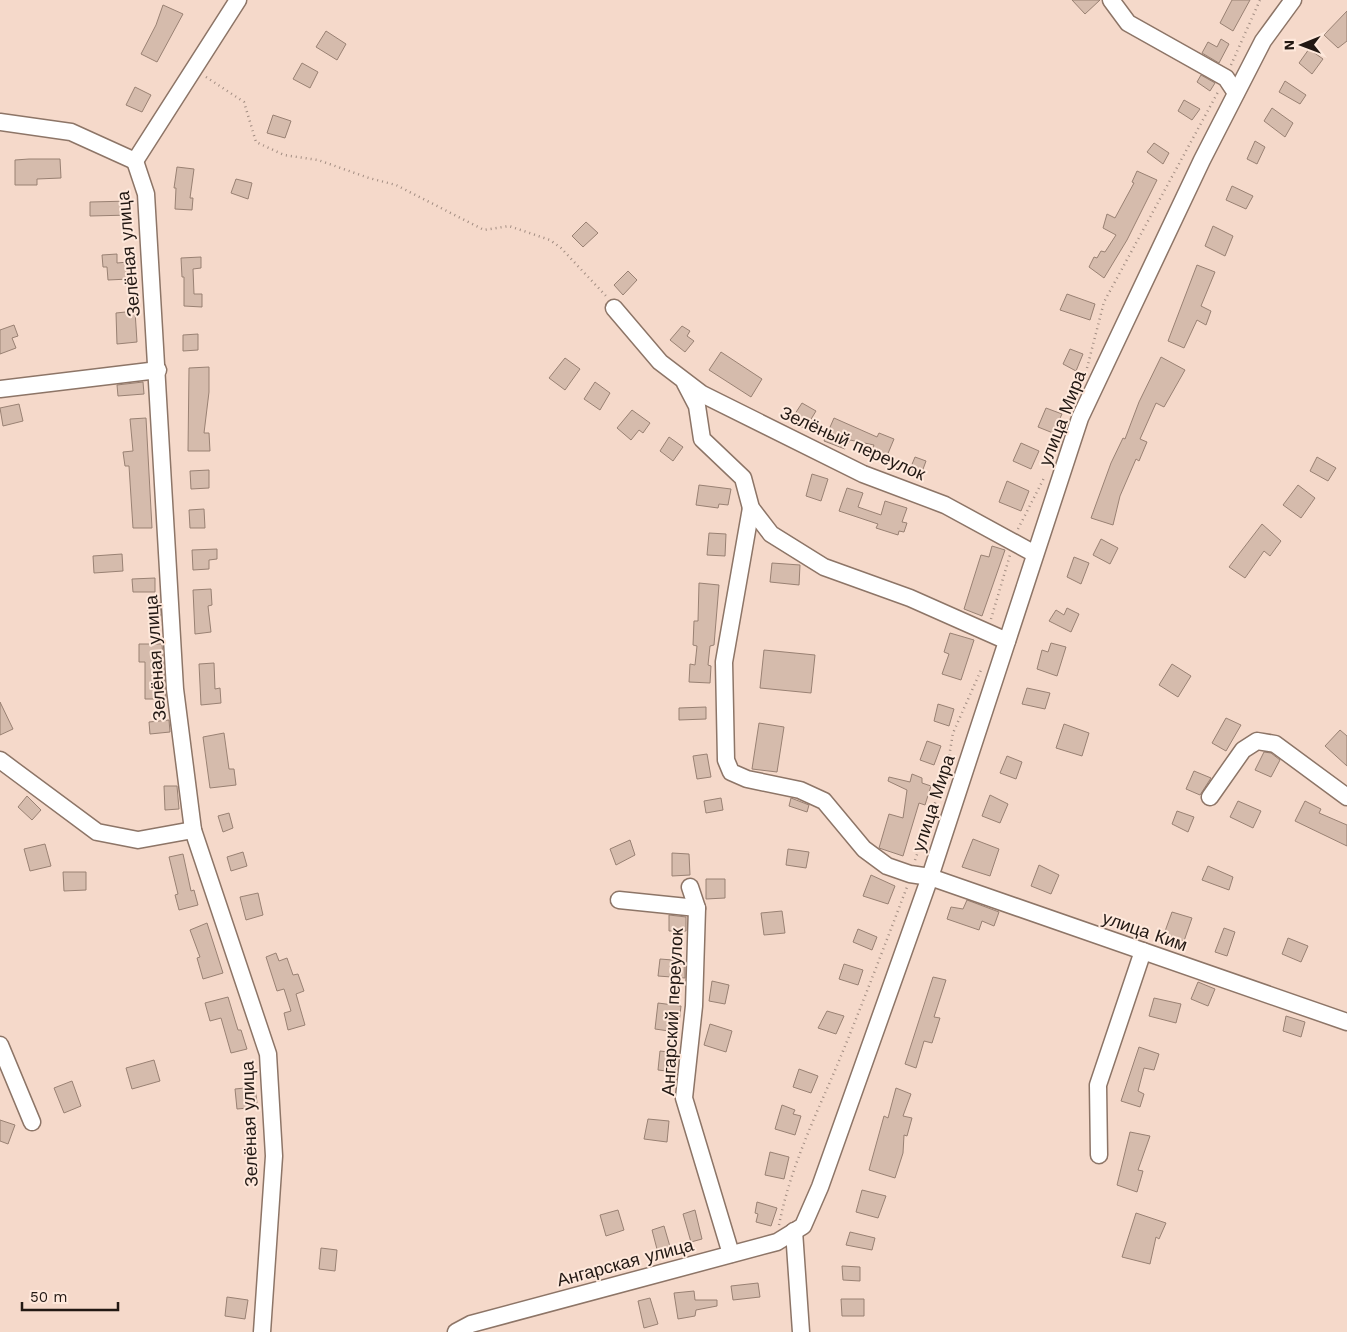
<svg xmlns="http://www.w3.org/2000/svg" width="1347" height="1332" font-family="'Work Sans',sans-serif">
  <rect width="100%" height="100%" fill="#f5d9ca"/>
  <g fill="#d5bbac" stroke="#998173">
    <polygon points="1072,0 1100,0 1085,14"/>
    <polygon points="1232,0 1250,0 1233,31 1220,23"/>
    <polygon points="163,5 183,14 157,62 141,54 156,25"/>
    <polygon points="1347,11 1347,41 1338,48 1324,35"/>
    <polygon points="326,31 346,44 337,60 316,47"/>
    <polygon points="1221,39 1229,44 1219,63 1202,53 1208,42 1217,47"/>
    <polygon points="1309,49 1323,59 1312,74 1299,63"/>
    <polygon points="302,63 318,72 310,88 293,79"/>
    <polygon points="1201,75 1215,83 1210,91 1197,82"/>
    <polygon points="1285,81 1306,95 1300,104 1279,92"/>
    <polygon points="135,87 151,95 142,112 126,105"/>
    <polygon points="1184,100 1200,109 1192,120 1178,111"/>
    <polygon points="1272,108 1293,123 1285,137 1264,121"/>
    <polygon points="273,115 291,121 285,138 267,133"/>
    <polygon points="1255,141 1265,147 1257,164 1247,159"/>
    <polygon points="1154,143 1169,153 1163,164 1147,152"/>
    <polygon points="29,159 60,159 61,178 37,179 37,185 15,185 15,160"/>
    <polygon points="177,167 194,169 190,198 193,198 192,210 175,209 176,188 174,188"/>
    <polygon points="1137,171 1157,180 1127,240 1104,278 1089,267 1094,257 1097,258 1101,251 1105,252 1116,235 1103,228 1107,214 1115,218 1134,183 1132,182"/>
    <polygon points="236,179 252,183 248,199 231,193"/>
    <polygon points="1232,186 1253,196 1246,209 1226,200"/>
    <polygon points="131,201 131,215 90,216 90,202"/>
    <polygon points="586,222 598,233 583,247 572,236"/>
    <polygon points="1213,226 1233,236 1225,256 1205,246"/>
    <polygon points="117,254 117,263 128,262 129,279 108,280 107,267 103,267 102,255"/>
    <polygon points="201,257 201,268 193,269 194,294 202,294 202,307 184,306 184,277 182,277 181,258"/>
    <polygon points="1197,265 1215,272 1201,306 1211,311 1206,325 1197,320 1184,348 1168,341"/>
    <polygon points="628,271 637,280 623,295 614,285"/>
    <polygon points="1067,294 1095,304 1090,320 1060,310"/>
    <polygon points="135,311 137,342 117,344 116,313"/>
    <polygon points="14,325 18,336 12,338 16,348 0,354 0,330"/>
    <polygon points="682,326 690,331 687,336 694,341 685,352 670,340"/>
    <polygon points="198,334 198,350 183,351 183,335"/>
    <polygon points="1070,349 1083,354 1076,371 1063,364"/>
    <polygon points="721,352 762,379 751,397 709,370"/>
    <polygon points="1161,357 1185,370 1164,407 1156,403 1140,439 1147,442 1139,461 1136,459 1120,496 1113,525 1091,518 1111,463 1123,438 1125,439 1139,402"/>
    <polygon points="565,358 580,369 565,390 549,378"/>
    <polygon points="209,367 209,392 204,433 209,433 210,451 188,451 189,368"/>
    <polygon points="143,382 144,394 118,396 117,385"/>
    <polygon points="595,382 610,393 600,410 584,399"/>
    <polygon points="802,403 816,411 805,429 791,420"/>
    <polygon points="19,404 23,421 3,426 0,408"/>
    <polygon points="1046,408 1062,414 1053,433 1038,427"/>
    <polygon points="632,410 650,423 643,433 639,430 631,440 617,428"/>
    <polygon points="146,418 152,528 133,528 129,466 125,466 123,452 133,451 130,419"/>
    <polygon points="834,418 877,437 879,433 894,439 884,463 869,456 874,445 850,440 845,449 824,441"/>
    <polygon points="669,437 683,447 673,461 660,451"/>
    <polygon points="1021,443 1039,451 1031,469 1013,461"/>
    <polygon points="915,457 926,461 919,480 908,474"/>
    <polygon points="1317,457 1336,468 1328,481 1310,471"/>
    <polygon points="209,470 209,488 191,489 190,471"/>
    <polygon points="812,474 828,479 821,501 806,496"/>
    <polygon points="1007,481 1029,491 1021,511 999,502"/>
    <polygon points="699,485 731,489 728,505 719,504 718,508 696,505"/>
    <polygon points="1298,485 1315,498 1301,518 1283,505"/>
    <polygon points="847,488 863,493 858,507 881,515 885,501 907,508 902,522 907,523 904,532 899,531 898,535 876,528 878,524 839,511"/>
    <polygon points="204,509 205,528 190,528 189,510"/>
    <polygon points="1262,524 1281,541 1270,556 1264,551 1245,578 1229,567"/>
    <polygon points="709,533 726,534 725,556 707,555"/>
    <polygon points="1101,539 1118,548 1110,564 1093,555"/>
    <polygon points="992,546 1005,550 982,616 964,609 981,555 989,557"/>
    <polygon points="217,549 217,559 209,560 209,569 193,570 192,550"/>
    <polygon points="122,554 123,571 94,573 93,556"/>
    <polygon points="1074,557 1089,563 1081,584 1067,577"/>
    <polygon points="772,563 800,565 799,585 770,582"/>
    <polygon points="155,578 155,592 133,592 132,579"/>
    <polygon points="699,583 719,585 714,645 710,646 708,665 711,666 710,683 689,682 690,664 695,665 697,646 693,645 694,621 698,621"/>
    <polygon points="211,589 212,605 208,606 211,632 195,634 193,590"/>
    <polygon points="148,602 160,602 161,616 148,616"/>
    <polygon points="1067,608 1079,614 1071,632 1049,621 1056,610 1064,615"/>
    <polygon points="950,633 974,640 961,680 942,674 949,654 944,652"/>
    <polygon points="1051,643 1066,647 1057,676 1037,669 1042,650 1048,652"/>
    <polygon points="139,644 162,644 166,699 145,699 145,662 139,662"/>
    <polygon points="764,650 815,655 811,693 760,688"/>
    <polygon points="214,663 215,689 220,688 221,703 201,705 199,664"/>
    <polygon points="1172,664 1191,676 1178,697 1159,685"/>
    <polygon points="1027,688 1050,693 1045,709 1022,704"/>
    <polygon points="0,702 13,729 0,735"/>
    <polygon points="938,704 954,709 949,726 934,721"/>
    <polygon points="706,707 706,719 679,720 679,708"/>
    <polygon points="1226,718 1241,725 1226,751 1212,743"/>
    <polygon points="169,720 170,732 150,734 149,722"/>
    <polygon points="759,723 784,727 777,772 752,769"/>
    <polygon points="1064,724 1089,733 1082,756 1056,748"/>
    <polygon points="1340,730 1347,736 1347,766 1325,746"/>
    <polygon points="224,733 229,769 234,769 236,785 210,788 203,737"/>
    <polygon points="927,741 941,746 934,765 920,760"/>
    <polygon points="1264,752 1271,753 1280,760 1271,777 1255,770"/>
    <polygon points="707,754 711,777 697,779 693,756"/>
    <polygon points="1007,756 1022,762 1016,779 1000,773"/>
    <polygon points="1194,771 1211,778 1200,795 1186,789"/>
    <polygon points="912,774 922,778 922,783 931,786 925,805 919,803 903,856 879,848 889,814 903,818 907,790 888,781 889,777 910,782"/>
    <polygon points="164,786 177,786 179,809 165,810"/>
    <polygon points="990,795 1008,804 1000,823 982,816"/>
    <polygon points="27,796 41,810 32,820 18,807"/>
    <polygon points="721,798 723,810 706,813 704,801"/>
    <polygon points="791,798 809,805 807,812 789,806"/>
    <polygon points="1238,801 1261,811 1253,828 1230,817"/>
    <polygon points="1305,801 1321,809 1319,813 1347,825 1347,846 1295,821"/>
    <polygon points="1177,811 1194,817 1188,832 1172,824"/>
    <polygon points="229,813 233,828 223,832 218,816"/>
    <polygon points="973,839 999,849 990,876 962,867"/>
    <polygon points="630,840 635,855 616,865 610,849"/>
    <polygon points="45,844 51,866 30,871 24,849"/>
    <polygon points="788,849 809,852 806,868 786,865"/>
    <polygon points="243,852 247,866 231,871 227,857"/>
    <polygon points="672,853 689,854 690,875 672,876"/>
    <polygon points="183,854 191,891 194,890 198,905 179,910 175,895 178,894 169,857"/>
    <polygon points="1039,865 1059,875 1051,894 1031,886"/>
    <polygon points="1208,866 1233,877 1229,890 1202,880"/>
    <polygon points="63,872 86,872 86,890 64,891"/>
    <polygon points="871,875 895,886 888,904 863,896"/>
    <polygon points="706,879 725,879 725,898 706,899"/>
    <polygon points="258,893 263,915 246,920 240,897"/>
    <polygon points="967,900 999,912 994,926 982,921 979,930 947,919 951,907 963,909"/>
    <polygon points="782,911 785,933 764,935 761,913"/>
    <polygon points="1172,912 1192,918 1184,941 1164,934"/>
    <polygon points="669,915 686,917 686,931 669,931"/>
    <polygon points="207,923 223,973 203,979 197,958 200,957 190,930"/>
    <polygon points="1224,928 1235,932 1227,956 1215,952"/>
    <polygon points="858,929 877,937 872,950 853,942"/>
    <polygon points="1288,938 1308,946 1301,962 1282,954"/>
    <polygon points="276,953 279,961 287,958 293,975 298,974 304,991 296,994 305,1025 288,1030 284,1013 291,1011 284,989 277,991 266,957"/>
    <polygon points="660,959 685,961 685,978 658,976"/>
    <polygon points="844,964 863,970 858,985 839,979"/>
    <polygon points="933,977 946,980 934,1017 940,1018 932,1043 924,1041 916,1068 905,1064"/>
    <polygon points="712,981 729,985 725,1004 709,1001"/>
    <polygon points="1198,982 1215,989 1208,1006 1191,999"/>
    <polygon points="228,997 238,1030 241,1030 247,1049 231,1053 221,1018 210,1021 205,1003"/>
    <polygon points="1154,998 1181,1004 1176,1023 1149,1016"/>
    <polygon points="658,1003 681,1006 679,1023 671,1022 669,1031 655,1029"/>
    <polygon points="827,1011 844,1016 836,1034 818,1028"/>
    <polygon points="1286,1016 1305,1022 1301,1037 1283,1031"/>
    <polygon points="710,1024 732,1031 726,1052 704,1045"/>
    <polygon points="1139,1047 1159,1054 1154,1070 1144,1068 1138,1091 1144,1094 1140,1107 1121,1101"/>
    <polygon points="660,1051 677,1053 675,1072 658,1070"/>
    <polygon points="154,1060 160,1081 132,1089 126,1068"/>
    <polygon points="799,1069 818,1076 811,1093 793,1087"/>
    <polygon points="72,1081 81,1106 64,1113 54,1088"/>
    <polygon points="255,1087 257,1103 248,1104 248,1108 237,1109 235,1089"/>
    <polygon points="896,1088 911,1094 903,1116 912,1118 907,1136 904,1135 903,1153 895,1178 869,1170 884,1116 888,1118"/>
    <polygon points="782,1105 795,1110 793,1114 801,1116 795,1135 775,1129"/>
    <polygon points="648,1119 669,1121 667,1142 644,1139"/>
    <polygon points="0,1120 15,1125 8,1144 0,1141"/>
    <polygon points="1130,1132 1150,1136 1138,1170 1143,1171 1137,1192 1117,1185"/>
    <polygon points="770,1152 789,1157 784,1179 765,1175"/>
    <polygon points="862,1190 886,1196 878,1218 856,1212"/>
    <polygon points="757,1202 777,1208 771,1226 756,1222 758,1214 755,1213"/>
    <polygon points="618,1210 624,1230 606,1236 600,1215"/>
    <polygon points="695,1210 702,1239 691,1242 683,1214"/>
    <polygon points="1136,1213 1166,1223 1159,1239 1156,1237 1150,1264 1122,1257"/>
    <polygon points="664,1226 671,1250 658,1253 652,1230"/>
    <polygon points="850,1232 875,1238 872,1250 846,1245"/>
    <polygon points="321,1248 337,1250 335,1271 319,1269"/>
    <polygon points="842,1266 860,1267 860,1281 843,1280"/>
    <polygon points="758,1283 760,1297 733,1300 731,1286"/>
    <polygon points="694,1291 695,1300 717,1300 717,1306 696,1310 695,1316 678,1319 674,1293"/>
    <polygon points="227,1297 248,1300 245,1319 225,1316"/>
    <polygon points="650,1298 658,1324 644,1328 638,1301"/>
    <polygon points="841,1299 864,1299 864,1316 842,1316"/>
  </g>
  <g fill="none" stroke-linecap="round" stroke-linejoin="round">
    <g stroke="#8d7567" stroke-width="19">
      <g id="minor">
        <polyline points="1111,0 1128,23 1226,78 1236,93"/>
        <polyline points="0,122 71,132 135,161"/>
        <polyline points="135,161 146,194 175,689 193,830 268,1054 274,1156 262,1332"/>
        <polyline points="135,161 238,0"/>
        <polyline points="614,308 660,362 702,394 863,474 945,505 1035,554"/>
        <polyline points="685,383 697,406 702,439 743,478 751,508 771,534 824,567 910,598 1007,641"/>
        <polyline points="0,389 158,370"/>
        <polyline points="751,508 724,662 726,760 731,772 747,779 800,790 824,801 864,849 887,866 910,874 930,877 1347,1022"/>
        <polyline points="0,760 97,832 138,840 193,830"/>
        <polyline points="1210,797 1243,750 1257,741 1275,744 1347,797"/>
        <polyline points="690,887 697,908 694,1006 684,1098 731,1254"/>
        <polyline points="619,900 697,908"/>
        <polyline points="0,1045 32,1122"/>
        <polyline points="1099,1155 1098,1085 1143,951"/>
        <polyline points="794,1231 801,1332"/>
        <polyline points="456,1332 471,1324 777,1242 803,1226 820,1187 930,877 1080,418 1202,160 1263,41 1293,0"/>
      </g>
    </g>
    <g stroke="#a28d82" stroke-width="2.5" stroke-dasharray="1 4" stroke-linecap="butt">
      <polyline points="1231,65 1260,0"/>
      <polyline points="206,77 244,102 256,142 284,155 318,160 369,178 396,185 484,230 509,226 550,240 561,248 606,296"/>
      <polyline points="1087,368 1104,302 1218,92"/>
      <polyline points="1018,529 1044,478"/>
      <polyline points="991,619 1010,555"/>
      <polyline points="915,860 947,769 953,733 981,670"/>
      <path d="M779 1225C790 1169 814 1119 836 1068 861 1008 884 947 907 887"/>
    </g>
    <use href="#minor" stroke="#fff" stroke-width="16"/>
  </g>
  <g text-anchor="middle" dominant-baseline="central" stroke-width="4" stroke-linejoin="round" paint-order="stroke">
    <g font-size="18" fill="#221813" stroke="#fee8db">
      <text transform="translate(128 254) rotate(-95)">Зелёная улица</text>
      <text transform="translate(1062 418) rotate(-69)">улица Мира</text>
      <text transform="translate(853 443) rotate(24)">Зелёный переулок</text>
      <text transform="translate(155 658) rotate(-94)">Зелёная улица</text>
      <text transform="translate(933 803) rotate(-72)">улица Мира</text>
      <text transform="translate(1145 931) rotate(19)">улица Ким</text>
      <text transform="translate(672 1012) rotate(-87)">Ангарский переулок</text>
      <text transform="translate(249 1124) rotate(-92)">Зелёная улица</text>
      <text transform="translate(625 1262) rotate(-15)">Ангарская улица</text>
    </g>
  </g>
  <g transform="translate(1302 45) rotate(269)" stroke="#fee8db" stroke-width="4" paint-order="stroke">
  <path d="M0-4L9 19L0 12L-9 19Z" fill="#221813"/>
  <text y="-8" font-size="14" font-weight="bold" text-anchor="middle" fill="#221813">N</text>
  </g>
  <path d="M22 1302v8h96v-8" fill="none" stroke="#221813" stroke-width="2.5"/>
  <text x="30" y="1302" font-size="15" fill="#221813" stroke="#fee8db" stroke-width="4" paint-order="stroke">50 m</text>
</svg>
